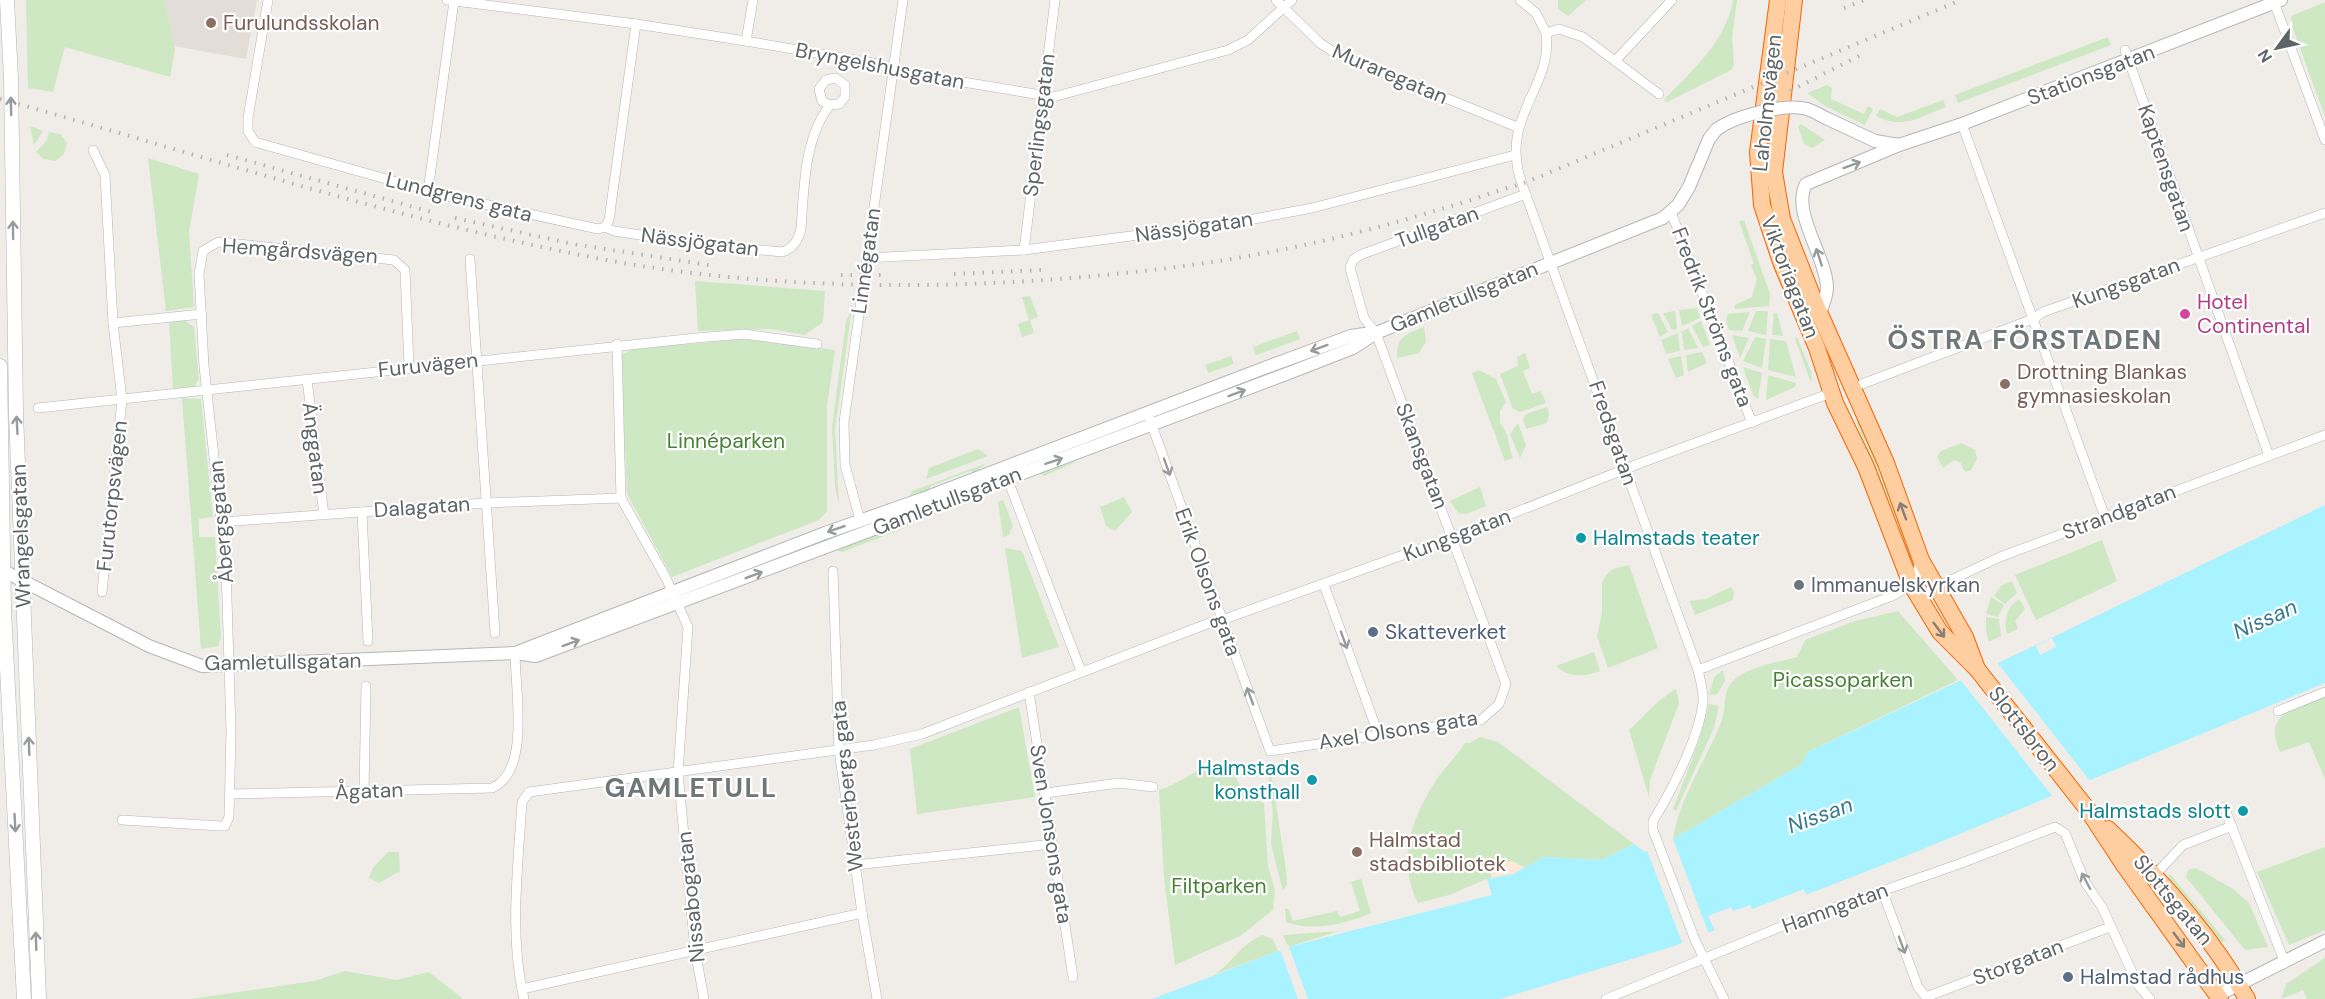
<svg xmlns="http://www.w3.org/2000/svg" width="2325" height="999" font-family="'DM Sans',sans-serif">
  <rect width="100%" height="100%" fill="#f0ece7"/>
  <polygon fill="#e3ddd8" points="165,0 257,0 246,59 174,46"/>
  <g fill="#cee8c4">
    <polygon points="26,0 165,0 175,49 170,77 65,47 53,92 28,88"/>
    <polygon points="1558,0 1586,0 1568,16 1558,9"/>
    <path d="M1733 0H1737L1732 38 1734 65 1731 70 1667 102 1664 100C1692 70 1726 42 1733 0Z"/>
    <polygon points="2325,2 2325,117 2292,26 2291,16"/>
    <polygon points="2108,37 2111,45 1958,103 1955,95"/>
    <polygon points="1827,85 1832,88 1831,99 1864,114 1868,106 1873,109 1865,125 1825,106 1807,93"/>
    <path d="M1943 100 1946 107C1919 117 1903 130 1876 116L1880 109 1897 117Z"/>
    <polygon points="1801,124 1825,140 1812,148 1804,144 1798,126"/>
    <polygon points="30,126 43,131 34,145"/>
    <polygon points="49,132 60,134 67,143 64,154 55,161 44,159 36,152 47,140"/>
    <polygon points="148,158 199,174 189,232 194,307 166,311"/>
    <polygon points="1744,220 1770,294 1769,306 1735,309 1735,305 1752,297 1757,279 1751,265 1754,264 1739,221"/>
    <polygon points="695,281 825,291 823,322 805,335 771,329 698,331"/>
    <polygon points="1030,296 1038,317 1030,320 1034,333 1022,337 1018,324 1029,320 1022,297"/>
    <polygon points="852,308 835,430 839,505 835,487 832,427 846,321"/>
    <polygon points="1697,308 1700,318 1682,326 1679,310"/>
    <polygon points="1675,311 1677,329 1672,330 1663,313"/>
    <polygon points="1756,311 1768,311 1766,335 1748,331"/>
    <polygon points="1750,312 1742,331 1729,330 1726,320 1728,314"/>
    <polygon points="1658,313 1668,332 1660,337 1651,315"/>
    <polygon points="1774,313 1777,313 1783,336 1772,335"/>
    <polygon points="184,320 194,327 199,379 194,387 173,390 169,321"/>
    <polygon points="1701,321 1710,345 1703,347 1692,326"/>
    <path d="M1424 327 1426 342 1419 353 1397 358C1396 337 1406 334 1424 327Z"/>
    <polygon points="1688,328 1698,348 1684,350 1682,332"/>
    <polygon points="1297,331 1300,339 1256,355 1253,347"/>
    <polygon points="1678,333 1680,351 1666,354 1661,340"/>
    <polygon points="1732,335 1749,338 1740,358"/>
    <polygon points="1755,337 1766,339 1762,368 1743,361"/>
    <polygon points="1797,337 1812,374 1811,383 1795,339"/>
    <polygon points="743,339 835,350 827,407 827,511 819,520 672,577 627,494 621,355 633,349"/>
    <polygon points="1770,339 1786,341 1796,377 1768,370"/>
    <polygon points="1338,345 1305,363 1179,407"/>
    <polygon points="1702,352 1707,363 1688,372 1686,355"/>
    <polygon points="1525,353 1530,368 1523,371 1532,394 1541,391 1546,403 1520,412 1513,409 1500,374 1518,366 1517,357"/>
    <polygon points="1231,356 1234,364 1208,373 1205,365"/>
    <polygon points="1681,356 1684,375 1676,378 1668,359"/>
    <polygon points="1743,367 1762,373 1758,399 1753,395"/>
    <path d="M1479 370 1496 379 1506 402 1500 411V423C1509 433 1508 446 1513 458L1505 461 1472 373Z"/>
    <polygon points="1768,375 1796,383 1795,387 1766,400"/>
    <polygon points="182,398 201,399 213,517 199,519 199,537 215,537 221,638 218,646 201,649"/>
    <polygon points="1547,407 1549,414 1547,423 1526,429 1523,419 1526,414"/>
    <polygon points="1862,420 1912,556 1907,558 1856,422"/>
    <polygon points="1518,423 1526,445 1520,458 1510,434"/>
    <polygon points="1962,443 1975,450 1977,459 1971,470 1965,472 1960,462 1954,460 1943,468 1937,457 1941,451"/>
    <polygon points="978,449 988,456 926,479 929,468"/>
    <polygon points="1078,461 1044,476 1038,472 1038,471"/>
    <polygon points="987,463 974,473 970,471 931,486 928,492 908,498 912,491"/>
    <polygon points="1480,487 1486,506 1467,514 1458,513 1450,501"/>
    <polygon points="1124,497 1132,512 1115,531 1106,526 1100,507"/>
    <polygon points="1003,500 1013,525 1009,535 1003,537 998,502"/>
    <polygon points="909,520 908,526 900,530 842,552 834,549"/>
    <polygon points="2102,540 2117,581 2036,620 2015,575"/>
    <polygon points="1005,548 1022,551 1059,647 1022,658"/>
    <polygon points="1629,565 1658,648 1608,668 1597,636 1602,613 1602,583 1606,575 1613,569"/>
    <polygon points="2012,581 2017,593 2005,604 1994,596 2001,586"/>
    <polygon points="1731,587 1734,592 1733,600 1695,615 1690,601 1706,599"/>
    <polygon points="1991,597 2004,605 1998,617 1986,614"/>
    <path d="M2019 599 2025 609 2015 621 2018 629 2007 634C2004 619 2006 608 2019 599Z"/>
    <path d="M1898 611 1958 680 1808 752 1802 764 1673 839C1679 798 1707 759 1722 720 1727 707 1722 691 1733 681 1748 666 1777 663 1797 657L1805 640 1855 621Z"/>
    <polygon points="1986,617 1999,619 2001,636 1989,642 1986,630"/>
    <path d="M1594 652 1600 671C1584 677 1569 678 1556 666Z"/>
    <polygon points="1723,670 1725,681 1717,694 1709,695 1714,677"/>
    <path d="M1676 689 1679 703 1650 780 1649 797 1629 730C1646 715 1657 700 1676 689Z"/>
    <path d="M2325 695V779L2309 742 2280 752C2278 746 2275 739 2275 733 2273 711 2309 700 2325 695Z"/>
    <polygon points="1709,704 1719,706 1714,728 1676,811 1673,809 1699,741"/>
    <polygon points="1019,707 1035,797 917,814 910,749"/>
    <path d="M1480 737 1498 742 1634 844 1601 860 1544 857 1513 874 1487 879 1449 895 1418 903C1395 858 1413 815 1439 776 1447 765 1458 755 1465 743H1470Z"/>
    <path d="M1210 767 1233 771C1240 788 1247 798 1264 803L1268 866 1275 890 1273 910 1240 936 1175 965 1164 878 1159 790C1178 785 1191 771 1210 767Z"/>
    <polygon points="1271,771 1286,870 1287,884 1283,891 1271,844 1273,810 1268,786 1269,773"/>
    <polygon points="2325,847 2325,930 2289,945 2257,872"/>
    <polygon points="388,852 399,852 400,871 379,883 369,878 373,868"/>
    <polygon points="2196,868 2233,889 2249,903 2268,947 2245,950 2186,877 2188,870"/>
    <polygon points="2170,874 2225,940 2219,945 2167,879"/>
    <path d="M1361 879 1371 913C1346 924 1313 932 1286 922L1285 908 1289 910 1293 921 1337 911 1340 917 1360 911 1351 882Z"/>
    <polygon points="1339,931 1288,947 1283,935"/>
    <path d="M1262 935 1273 939 1278 951 1216 974C1233 961 1241 945 1262 935Z"/>
    <polygon points="2325,958 2325,999 2307,999 2303,990 2281,999 2286,984"/>
    <polygon points="345,971 396,980 429,972 463,999 190,999 314,981"/>
  </g>
  <polygon fill="#fbe9d8" points="1512,861 1526,868 1513,874 1491,878 1492,866"/>
  <polygon fill="#a9f2ff" points="2325,505 2325,683 1906,856 1674,946 1500,999 1152,999 1292,946 1492,895 1487,879 1513,874 1544,857 1601,860 1634,844 1645,852 1673,839 1802,764 1808,752 2051,638"/>
  <g fill="#f0ece7">
    <polygon points="2052,638 2056,647 2040,655 2036,646"/>
    <polygon points="1996,661 2091,782 2053,797 1959,678"/>
    <polygon points="1670,839 1673,839 1709,934 1683,945 1646,848"/>
    <polygon points="1804,889 1807,896 1799,901 1712,934 1715,931 1708,916 1731,907 1733,911 1750,905 1752,909"/>
    <polygon points="1288,944 1308,999 1298,999 1279,947"/>
  </g>
  <g fill="none" stroke-linecap="round" stroke-linejoin="round">
    <g stroke="#b2b7b9" stroke-width="10">
      <g id="minor">
        <polyline points="268,0 248,118 248,131 255,142 443,195 598,229 605,227 609,220 636,24"/>
        <polyline points="447,0 636,24 746,41 878,64 909,73 1053,97 1228,50 1248,40 1292,0"/>
        <polyline points="1276,0 1320,43 1335,53 1517,127"/>
        <polyline points="1520,0 1536,13 1546,33 1559,29 1583,37 1659,94"/>
        <polyline points="2274,2 2325,140"/>
        <path d="M1546 33C1554 88 1498 116 1522 184L1698 670C1700 680 1704 691 1703 702 1699 738 1672 790 1653 821V830L1695 940 1724 999"/>
        <polyline points="746,41 753,0"/>
        <polyline points="2125,50 2269,456"/>
        <polyline points="1616,60 1672,0"/>
        <polyline points="1962,124 2105,517"/>
        <polyline points="93,150 105,175 113,323 202,314"/>
        <polyline points="428,191 454,1"/>
        <polyline points="1671,212 1752,423"/>
        <path d="M605 227 614 231 701 244 782 252C794 248 798 240 801 229 804 188 804 138 830 105L839 104 845 97V85L835 78 826 80 819 89 822 101 830 105"/>
        <polyline points="1024,250 1055,0"/>
        <polyline points="866,258 1024,250 1238,222 1312,208 1515,155"/>
        <polyline points="470,259 495,633"/>
        <polyline points="617,344 621,498 666,578 688,627 678,773 695,950 704,999"/>
        <polyline points="307,380 324,515"/>
        <polyline points="1862,384 2033,319 2043,312 2325,213"/>
        <polyline points="38,408 696,338 744,334 817,344"/>
        <polyline points="1150,420 1270,751 1481,720 1499,704 1506,684 1376,333 1364,318 1350,268 1353,260 1360,255 1526,194"/>
        <polyline points="1006,475 1081,671"/>
        <polyline points="362,512 368,641"/>
        <polyline points="860,520 845,465 844,422 903,0"/>
        <polyline points="223,522 485,503 621,498"/>
        <polyline points="833,571 839,750 862,913 877,999"/>
        <polyline points="1324,585 1378,733"/>
        <polyline points="102,592 122,400 113,323"/>
        <polyline points="1921,603 1926,594 1936,587 2000,557 2325,435"/>
        <path d="M1698 670 1892 596C1909 587 1917 579 1920 561"/>
        <polyline points="1029,692 1073,977"/>
        <polyline points="2278,711 2325,692"/>
        <polyline points="364,791 366,686"/>
        <polyline points="1046,793 1119,783 1153,787"/>
        <path d="M231 794 492 788C531 772 515 689 515 653"/>
        <polyline points="2224,807 2285,963"/>
        <polyline points="122,820 220,826 225,826 229,817 231,731 226,566 204,366 199,274 203,251 218,242 394,260 405,270 409,367"/>
        <polyline points="855,865 1053,844"/>
        <polyline points="2154,876 2183,845 2232,826"/>
        <polyline points="1882,890 1918,987 1926,997 2110,927"/>
        <polyline points="522,989 862,913"/>
        <path d="M524 999C509 936 518 866 522 802L529 792 874 745 922 734 1212 622 1222 620 1453 537 1638 464 1831 393"/>
        <polyline points="1606,999 1785,925 1959,864 2055,827 2065,833 2085,882 2102,907 2138,985 2150,999"/>
      </g>
    </g>
    <g stroke="#b2b7b9" stroke-width="14">
      <g id="tertiary">
        <polyline points="1828,119 1875,141 1899,145"/>
        <path d="M1820 313C1823 305 1827 296 1827 287 1826 256 1791 212 1806 184L1899 145 1962 124 2281 0"/>
        <polyline points="0,569 149,646 202,666 515,653 536,656 1289,373 1353,348 1376,333 1663,218 1678,205 1689,187 1709,139 1716,130"/>
        <polyline points="515,653 825,533 922,499 1259,370 1351,336 1371,333"/>
        <polyline points="2218,995 2325,941"/>
      </g>
    </g>
    <g stroke="#b1b7b9" stroke-width="15">
      <g id="secondary">
        <polyline points="7,0 11,78 16,414 39,999"/>
        <polyline points="0,366 4,610 24,999"/>
      </g>
    </g>
    <g stroke="#f76300" stroke-width="18">
      <g id="trunk">
        <polyline points="1778,0 1758,152 1762,205 1781,262 1817,348 1835,403 1866,467 1911,584 1940,632 1977,669 2088,810 2124,865 2220,999"/>
        <polyline points="1794,0 1774,172 1782,219 1815,303 1886,463 1921,560 1965,637 1977,669"/>
        <path d="M2108 829C2161 879 2211 935 2247 999"/>
      </g>
    </g>
    <use href="#minor" stroke="#fff" stroke-width="9"/>
    <use href="#tertiary" stroke="#fff" stroke-width="12"/>
    <use href="#secondary" stroke="#fff" stroke-width="14"/>
    <use href="#trunk" stroke="#fecea0" stroke-width="16"/>
    <g stroke="#b3b4b5" stroke-width="4" stroke-dasharray="1.5 8" stroke-linecap="butt">
      <polyline points="1844,8 1864,0"/>
      <polyline points="1790,91 1861,55"/>
      <path d="M0 99C203 155 404 223 612 261 807 296 1024 290 1219 261 1296 249 1373 230 1448 207 1473 200 1497 190 1522 184L1961 0"/>
      <polyline points="227,155 435,213"/>
      <polyline points="455,218 573,244 709,265"/>
      <polyline points="954,274 1041,270"/>
      <polyline points="841,275 886,275"/>
    </g>
    <g stroke="#b2b7b9" stroke-width="14" stroke-linecap="butt">
      <path id="tertiary-bridge" d="M1716 130C1734 116 1785 103 1807 109 1814 111 1821 116 1828 119"/>
    </g>
    <use href="#tertiary-bridge" stroke="#fff" stroke-width="12"/>
  </g>
  <defs><path id="oneway-shaft" d="M-6 0H5M1.5-3L5.5 0L1.5 3" fill="none" stroke-width="1.6" stroke-linecap="round" stroke-linejoin="round" transform="scale(1.5)"/></defs>
  <g stroke="#969b9c">
    <use href="#oneway-shaft" transform="translate(11 106) rotate(-91)"/>
    <use href="#oneway-shaft" transform="translate(1852 165) rotate(-20)"/>
    <use href="#oneway-shaft" transform="translate(13 230) rotate(-91)"/>
    <use href="#oneway-shaft" transform="translate(1819 257) rotate(-108)"/>
    <use href="#oneway-shaft" transform="translate(1319 348) rotate(160)"/>
    <use href="#oneway-shaft" transform="translate(1237 393) rotate(-20)"/>
    <use href="#oneway-shaft" transform="translate(17 425) rotate(-93)"/>
    <use href="#oneway-shaft" transform="translate(1054 461) rotate(-19)"/>
    <use href="#oneway-shaft" transform="translate(1167 467) rotate(70)"/>
    <use href="#oneway-shaft" transform="translate(836 529) rotate(161)"/>
    <use href="#oneway-shaft" transform="translate(754 575) rotate(-21)"/>
    <use href="#oneway-shaft" transform="translate(1344 640) rotate(70)"/>
    <use href="#oneway-shaft" transform="translate(571 643) rotate(-20)"/>
    <use href="#oneway-shaft" transform="translate(1250 696) rotate(-110)"/>
    <use href="#oneway-shaft" transform="translate(29 746) rotate(-92)"/>
    <use href="#oneway-shaft" transform="translate(15 823) rotate(87)"/>
    <use href="#oneway-shaft" transform="translate(2086 881) rotate(-118)"/>
    <use href="#oneway-shaft" transform="translate(36 941) rotate(-92)"/>
    <use href="#oneway-shaft" transform="translate(1902 945) rotate(70)"/>
  </g>
  <g stroke="#867f75">
    <use href="#oneway-shaft" transform="translate(1903 511) rotate(-110)"/>
    <use href="#oneway-shaft" transform="translate(1939 630) rotate(53)"/>
    <use href="#oneway-shaft" transform="translate(2179 940) rotate(53)"/>
  </g>
  <g fill="#8d6e63" stroke="#fff" stroke-width="2">
    <circle cx="211" cy="23" r="6"/>
    <circle cx="2005" cy="384" r="6"/>
    <circle cx="1357" cy="852" r="6"/>
  </g>
  <circle fill="#d1479c" stroke="#fff" stroke-width="2" cx="2185" cy="314" r="6"/>
  <g fill="#0f9aa8" stroke="#fff" stroke-width="2">
    <circle cx="1581" cy="538" r="6"/>
    <circle cx="1312" cy="780" r="6"/>
    <circle cx="2243" cy="811" r="6"/>
  </g>
  <circle fill="#6b7280" stroke="#fff" stroke-width="2" cx="1799" cy="585" r="6"/>
  <g fill="#5c6f8a" stroke="#fff" stroke-width="2">
    <circle cx="1373" cy="632" r="6"/>
    <circle cx="2068" cy="977" r="6"/>
  </g>
  <g text-anchor="middle" dominant-baseline="central" stroke-width="4.5" stroke-linejoin="round" paint-order="stroke">
    <g font-size="21" fill="#785e54" stroke="#fff" text-anchor="start">
      <text x="223" y="23">Furulundsskolan</text>
      <text x="2017" y="372">Drottning Blankas<tspan x="2017" dy="24">gymnasieskolan</tspan></text>
      <text x="1369" y="840">Halmstad<tspan x="1369" dy="24">stadsbibliotek</tspan></text>
    </g>
    <g font-size="21" fill="#5e6567" stroke="#fff">
      <text transform="translate(880 66) rotate(11)">Bryngelshusgatan</text>
      <text transform="translate(1390 74) rotate(23)">Muraregatan</text>
      <text transform="translate(2091 75) rotate(-21)">Stationsgatan</text>
      <text transform="translate(1767 103) rotate(-84)">Laholmsvägen</text>
      <text transform="translate(1039 125) rotate(-83)">Sperlingsgatan</text>
      <text transform="translate(2166 168) rotate(71)">Kaptensgatan</text>
      <text transform="translate(459 197) rotate(14)">Lundgrens gata</text>
      <text transform="translate(1194 227) rotate(-8)">Nässjögatan</text>
      <text transform="translate(1437 227) rotate(-20)">Tullgatan</text>
      <text transform="translate(700 242) rotate(7)">Nässjögatan</text>
      <text transform="translate(300 251) rotate(4)">Hemgårdsvägen</text>
      <text transform="translate(866 261) rotate(-82)">Linnégatan</text>
      <text transform="translate(1790 277) rotate(69)">Viktoriagatan</text>
      <text transform="translate(2126 283) rotate(-20)">Kungsgatan</text>
      <text transform="translate(1464 297) rotate(-22)">Gamletullsgatan</text>
      <text transform="translate(1712 317) rotate(69)">Fredrik Ströms gata</text>
      <text transform="translate(428 365) rotate(-6)">Furuvägen</text>
      <text transform="translate(1613 433) rotate(71)">Fredsgatan</text>
      <text transform="translate(315 448) rotate(83)">Änggatan</text>
      <text transform="translate(1422 456) rotate(69)">Skansgatan</text>
      <text transform="translate(112 496) rotate(-84)">Furutorpsvägen</text>
      <text transform="translate(947 501) rotate(-21)">Gamletullsgatan</text>
      <text transform="translate(422 507) rotate(-4)">Dalagatan</text>
      <text transform="translate(2119 512) rotate(-21)">Strandgatan</text>
      <text transform="translate(221 522) rotate(-95)">Åbergsgatan</text>
      <text transform="translate(1457 535) rotate(-21)">Kungsgatan</text>
      <text transform="translate(21 536) rotate(-92)">Wrangelsgatan</text>
      <text transform="translate(1208 582) rotate(70)">Erik Olsons gata</text>
      <text transform="translate(283 662) rotate(-1)">Gamletullsgatan</text>
      <text transform="translate(2024 729) rotate(52)">Slottsbron</text>
      <text transform="translate(1398 730) rotate(-9)">Axel Olsons gata</text>
      <text transform="translate(847 786) rotate(-96)">Westerbergs gata</text>
      <text transform="translate(369 791) rotate(-2)">Ågatan</text>
      <text transform="translate(1051 834) rotate(81)">Sven Jonsons gata</text>
      <text transform="translate(691 897) rotate(-96)">Nissabogatan</text>
      <text transform="translate(2173 900) rotate(50)">Slottsgatan</text>
      <text transform="translate(1835 908) rotate(-20)">Hamngatan</text>
      <text transform="translate(2018 962) rotate(-21)">Storgatan</text>
    </g>
    <g font-size="21" fill="#b23c85" stroke="#fff" text-anchor="start">
      <text x="2197" y="302">Hotel<tspan x="2197" dy="24">Continental</tspan></text>
    </g>
    <g font-size="21" fill="#468134" stroke="#fff">
      <text x="726" y="441">Linnéparken</text>
      <text x="1843" y="680">Picassoparken</text>
      <text x="1219" y="886">Filtparken</text>
    </g>
    <g font-size="21" fill="#0d838f" stroke="#fff" text-anchor="end">
      <text x="1593" y="538" text-anchor="start">Halmstads teater</text>
      <text x="1300" y="768">Halmstads<tspan x="1300" dy="24">konsthall</tspan></text>
      <text x="2231" y="811">Halmstads slott</text>
    </g>
    <g font-size="21" fill="#5b616d" stroke="#fff" text-anchor="start">
      <text x="1811" y="585">Immanuelskyrkan</text>
    </g>
    <g font-size="21" fill="#4e5e75" stroke="#fff" text-anchor="start">
      <text x="1385" y="632">Skatteverket</text>
      <text x="2080" y="977">Halmstad rådhus</text>
    </g>
    <g font-size="22" font-style="italic" fill="#387b8e" stroke="#fff">
      <text transform="translate(2265 619) rotate(-24)">Nissan</text>
      <text transform="translate(1820 815) rotate(-20)">Nissan</text>
    </g>
    <g font-size="27" font-weight="bold" letter-spacing="1.5" fill="#6f7779" stroke="#fff">
      <text x="2025" y="339">ÖSTRA FÖRSTADEN</text>
      <text x="691" y="787">GAMLETULL</text>
    </g>
  </g>
  <g transform="translate(2277 48) rotate(237)" stroke="#ffffff" stroke-width="4.5" paint-order="stroke">
  <path d="M0-4.5L10 22L0 15L-10 22Z" fill="#5e6567"/>
  <text y="-9" font-size="16" font-weight="bold" text-anchor="middle" fill="#5e6567">N</text>
  </g>
</svg>
